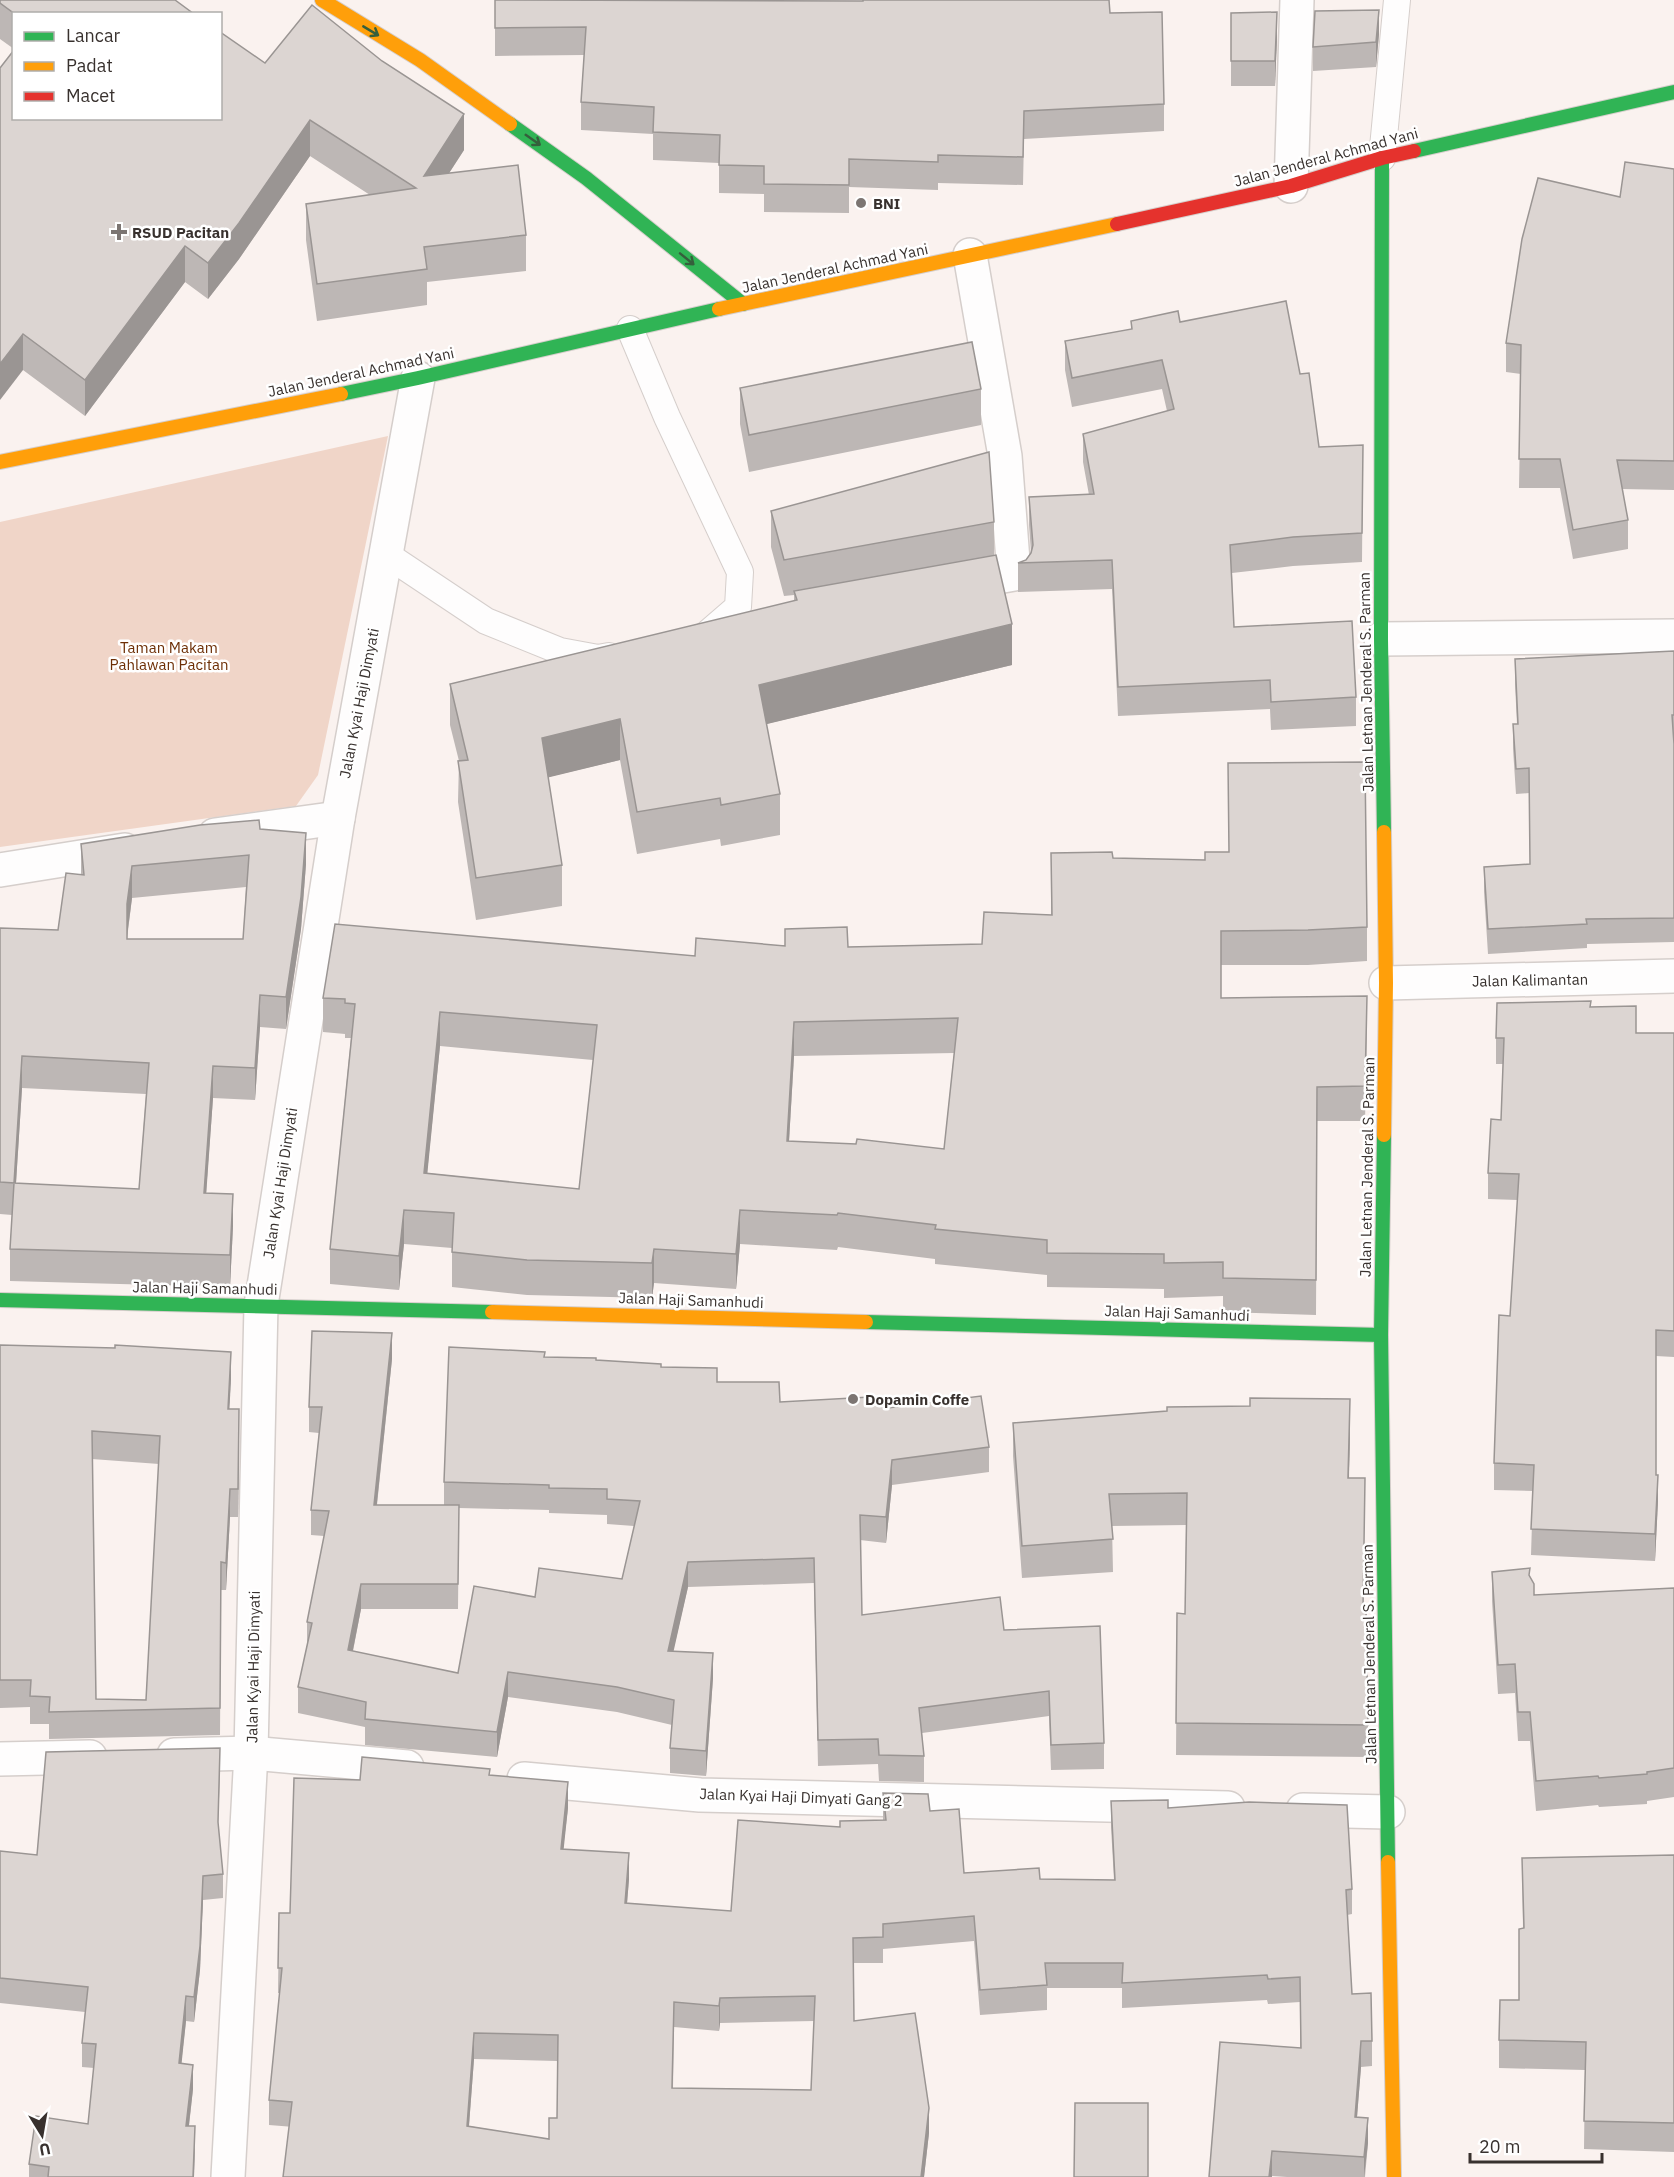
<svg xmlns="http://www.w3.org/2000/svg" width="1674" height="2177" font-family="'IBM Plex Sans',sans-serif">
  <rect width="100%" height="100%" fill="#faf2ef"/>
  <polygon fill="#f0d5c8" points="388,436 318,775 296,806 0,847 0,522"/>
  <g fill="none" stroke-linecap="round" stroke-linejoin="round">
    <g stroke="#d5cecb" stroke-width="28">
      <g id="lane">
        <polyline points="1382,158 1397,0"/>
        <polyline points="630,329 667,417 740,572 738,607 701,639"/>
        <polyline points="387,555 486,621 560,651 598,658 609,656"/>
      </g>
    </g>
    <g stroke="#d5cecb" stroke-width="36">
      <g id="street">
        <polyline points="1291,186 1297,0"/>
        <polyline points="958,584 1014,574 1005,456 970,255"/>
        <polyline points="1381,639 1674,636"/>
        <polyline points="215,835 338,818"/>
        <polyline points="0,870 125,850"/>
        <polyline points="1386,983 1674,976"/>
        <polyline points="174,1755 251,1753 407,1767"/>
        <polyline points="0,1759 90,1757"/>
        <polyline points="524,1779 700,1795 1228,1808"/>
        <polyline points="1303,1810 1388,1812"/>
        <polyline points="228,2177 251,1753 261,1305 338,818 418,378"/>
      </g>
    </g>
    <g stroke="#d5cecb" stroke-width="16">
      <g id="fast">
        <polyline points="510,124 586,178 743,304"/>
        <polyline points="1414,151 1674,92"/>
        <polyline points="1382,158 1381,639 1384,832"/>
        <polyline points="341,394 418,378 719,309"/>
        <polyline points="1384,1135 1381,1335 1388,1862"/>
        <polyline points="0,1300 492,1312"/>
        <polyline points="866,1322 1381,1335"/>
      </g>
    </g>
    <g stroke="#d5cecb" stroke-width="16">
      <g id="slow">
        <polyline points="322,0 420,60 510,124"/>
        <polyline points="719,309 1117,224"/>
        <polyline points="0,462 341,394"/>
        <polyline points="1384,832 1386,983 1384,1135"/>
        <polyline points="492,1312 866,1322"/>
        <polyline points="1388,1862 1394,2177"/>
      </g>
    </g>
    <g stroke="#d5cecb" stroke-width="16">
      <polyline id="jam" points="1117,224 1291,186 1382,158 1414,151"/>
    </g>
    <use href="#lane" stroke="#fefdfd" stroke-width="26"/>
    <use href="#street" stroke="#fefdfd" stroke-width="33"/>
    <use href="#fast" stroke="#30b455" stroke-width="14"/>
    <use href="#slow" stroke="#ff9f0a" stroke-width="14"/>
    <use href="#jam" stroke="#e5322d" stroke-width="14"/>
  </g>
  <g fill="#bdb7b5" fill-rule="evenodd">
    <polygon points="0,0 194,14 14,14 14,49 0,39"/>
    <polygon points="495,0 1110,13 1164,104 1164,131 1024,139 1023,185 938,183 938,190 849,187 849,213 764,212 764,194 719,193 719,163 653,160 653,134 581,130 581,102 584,55 495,56"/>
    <polygon points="1231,13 1277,37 1275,86 1231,86"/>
    <polygon points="1379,34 1376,67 1313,71 1313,47"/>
    <polygon points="14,50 265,63 464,150 449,173 526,235 526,271 427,282 427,305 317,321 306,240 306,204 370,195 310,156 239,259 208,299 185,282 85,416 23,370"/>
    <polygon points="1674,169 1674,490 1622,489 1628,520 1628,549 1573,559 1560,488 1519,488 1521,374 1506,372 1506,343 1620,197"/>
    <polygon points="1131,321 1180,322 1300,374 1319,447 1363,445 1362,562 1293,566 1232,573 1234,627 1356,697 1356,726 1271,730 1270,709 1118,716 1112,589 1018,592 1018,563 1026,560 1031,552 1029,525 1029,497 1089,495 1083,462 1083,434 1167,411 1162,389 1072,407 1065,370 1065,341 1131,330"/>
    <polygon points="740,388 981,389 981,425 749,472 740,424"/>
    <polygon points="771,511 994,522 994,556 1012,665 766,724 780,794 780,835 721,846 720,839 637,854 620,760 548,777 562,865 562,906 476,920 458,802 459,761 450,725 450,684 794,601 794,595 784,596 771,547"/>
    <polygon points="1674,651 1674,942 1587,944 1587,948 1488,954 1484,892 1484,867 1530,864 1529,793 1516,794 1513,749 1513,724 1517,724 1515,684 1515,659"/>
    <path d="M260 829 306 864 301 929 286 1029 260 1027 255 1100 213 1098 206 1193 233 1226 230 1287 10 1281V1249L12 1215 0 1214V928L58 930 81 875V844ZM246 887 243 939H127L132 898ZM22 1088 146 1094 139 1189 16 1183Z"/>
    <path d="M1051 853 1113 858 1367 927V961L1308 965H1221V998L1367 1030 1365 1121H1317L1316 1315 1223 1312V1296L1164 1298V1289L1047 1287V1275L935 1264V1259L838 1247 837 1250 740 1244 736 1289 654 1283 652 1298 527 1295 452 1287V1248L404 1244 399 1290 330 1284V1249L351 1038H345V1034L323 1032V998L785 945 848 947 982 944 1051 915ZM440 1046 593 1060 579 1189 427 1173ZM954 1053 944 1149 789 1141 794 1056Z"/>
    <polygon points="1591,1007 1636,1033 1674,1033 1674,1357 1656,1356 1656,1475 1658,1501 1655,1561 1531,1555 1533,1491 1494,1490 1494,1463 1510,1316 1518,1200 1488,1199 1488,1173 1501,1120 1503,1064 1496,1064 1496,1038"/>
    <path d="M0 1345 231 1379 229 1409 239 1437 238 1517H230L226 1590H221L220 1735 49 1739V1724H30V1707L0 1708ZM92 1459 159 1464 146 1700 96 1699Z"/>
    <path d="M545 1357 596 1360 661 1367 717 1382 780 1402 888 1408 989 1447V1472L892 1485 886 1543 860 1540 862 1615 1004 1630 1104 1743V1769L1051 1770 1049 1716 922 1733 924 1756V1782L879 1781 878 1764 818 1766 814 1583 688 1587 673 1651 713 1678 706 1776 670 1773V1748L672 1725 617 1712 508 1697 497 1757 365 1745V1727L298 1713V1687L307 1645V1622L324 1536 311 1535V1510L319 1433 309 1432V1407L392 1359 377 1505H444V1482ZM459 1508 549 1510V1513L607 1515V1524L634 1526 622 1579 535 1597 458 1673 353 1651 361 1609H458Z"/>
    <polygon points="1013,1423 1350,1432 1349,1478 1363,1609 1368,1725 1368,1757 1176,1755 1177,1613 1185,1614 1186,1525 1112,1526 1113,1572 1022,1578 1013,1456"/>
    <polygon points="1492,1572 1530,1577 1534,1595 1674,1588 1674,1797 1647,1801 1647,1804 1599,1807 1598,1805 1536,1811 1530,1741 1518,1741 1515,1693 1498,1694 1492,1601"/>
    <polygon points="220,1773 218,1826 223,1874 223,1898 203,1900 200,1970 194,2022 186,2021 181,2064 193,2089 189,2126 195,2150 194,2177 29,2177 29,2164 88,2124 94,2068 82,2067 82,2043 85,2012 0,2003 0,1851 37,1855"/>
    <path d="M490 1775 568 1808 563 1849 629 1879 627 1903 731 1911 840 1827 883 1820V1793L930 1811 964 1873 1040 1879 1114 1880 1111 1827V1801L1168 1808 1352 1889V1914L1347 1915 1352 1994 1372 2041V2066L1361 2067 1357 2117 1368 2143 1365 2177H1287L1272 2176 1209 2177 1300 2048V2002L1268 2004 1267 2000 1122 2008V1988H1047V2010L980 2015 974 1941 883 1949V1963H853L854 2021 929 2133 924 2177 269 2125V2100L280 1993H278L279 1913H290L360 1780ZM814 2021 811 2090 673 2088 674 2027 719 2031 720 2023ZM474 2059 557 2061V2118L549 2139 469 2126Z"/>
    <polygon points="1674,1855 1674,2152 1584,2149 1585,2070 1499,2068 1499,2040 1519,2000 1523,1928 1522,1858"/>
  </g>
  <g fill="#9a9593">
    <polygon points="1379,10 1379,34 1376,67 1376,42"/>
    <polygon points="1277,12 1277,37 1275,86 1275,61"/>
    <polygon points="464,114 464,150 424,212 424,176"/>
    <polygon points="310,120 310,156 239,259 208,299 208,263"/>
    <polygon points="185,246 185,282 85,416 85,380"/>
    <polygon points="23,334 23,370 0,400 0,364"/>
    <polygon points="1012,624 1012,665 759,726 759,685"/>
    <polygon points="620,719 620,760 542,779 542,738"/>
    <polygon points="306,833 306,864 301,929 286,1029 286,997"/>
    <polygon points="132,866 132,898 127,936 127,904"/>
    <polygon points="260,995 260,1027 255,1100 255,1068"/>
    <polygon points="440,1012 440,1046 424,1207 424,1173"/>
    <polygon points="794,1022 794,1056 787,1175 787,1141"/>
    <polygon points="22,1056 22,1088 14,1215 14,1183"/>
    <polygon points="213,1066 213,1098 204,1225 204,1193"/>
    <polygon points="233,1194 233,1226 230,1287 230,1255"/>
    <polygon points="404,1210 404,1244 399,1290 399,1256"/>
    <polygon points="740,1210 740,1244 736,1289 736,1254"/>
    <polygon points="654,1249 654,1283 652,1298 652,1263"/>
    <polygon points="392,1333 392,1359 374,1531 374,1505"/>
    <polygon points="231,1352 231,1379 228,1436 228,1409"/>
    <polygon points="1350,1399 1350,1432 1348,1511 1348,1478"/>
    <polygon points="239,1409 239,1437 238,1517 238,1489"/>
    <polygon points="892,1460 892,1485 886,1543 886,1517"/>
    <polygon points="1658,1475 1658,1501 1655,1561 1655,1534"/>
    <polygon points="230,1489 230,1517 226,1590 226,1563"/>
    <polygon points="688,1562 688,1587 668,1676 668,1651"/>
    <polygon points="361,1584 361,1609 348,1675 348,1650"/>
    <polygon points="713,1653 713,1678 706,1776 706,1751"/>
    <polygon points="508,1672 508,1697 497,1757 497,1732"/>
    <polygon points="568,1782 568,1808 561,1874 561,1849"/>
    <polygon points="629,1853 629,1879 625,1928 625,1903"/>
    <polygon points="203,1876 203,1900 200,1970 194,2022 194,1997"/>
    <polygon points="186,1996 186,2021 179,2088 179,2063"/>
    <polygon points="720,1998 720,2023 719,2031 719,2006"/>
    <polygon points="474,2033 474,2059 467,2151 467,2126"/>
    <polygon points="1361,2041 1361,2067 1355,2142 1355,2117"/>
    <polygon points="193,2065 193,2089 186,2150 186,2126"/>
    <polygon points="929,2108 929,2133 924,2177 921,2177"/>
    <polygon points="1368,2118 1368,2143 1364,2177 1364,2157"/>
    <polygon points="195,2126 194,2177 193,2177"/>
    <polygon points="1272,2151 1272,2177 1269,2177"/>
  </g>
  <g fill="#dcd5d2" stroke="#9a9593" stroke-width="1.5" fill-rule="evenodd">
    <polygon points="0,0 175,0 194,14 15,14 0,3"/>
    <polygon points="495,0 863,1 863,0 1109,0 1110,13 1162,12 1164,104 1024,111 1023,157 938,155 938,162 849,159 849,185 764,184 764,166 719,165 720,135 653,132 654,107 581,102 586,27 495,28"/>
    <polygon points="312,5 382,61 464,114 424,176 518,165 526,235 424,247 427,269 317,284 306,204 416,188 310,120 239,223 208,263 185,246 85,380 23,334 0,364 0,68 14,50 14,118 220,118 220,32 265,63"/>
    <polygon points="1379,10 1376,42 1313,47 1315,11"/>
    <polygon points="1277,12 1275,61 1231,61 1231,13"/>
    <polygon points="1625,162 1674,169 1674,461 1617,460 1628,520 1573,530 1560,459 1519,459 1521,345 1506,343 1522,239 1538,178 1620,197"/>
    <polygon points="1286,301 1300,374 1309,373 1319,447 1363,445 1362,533 1293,537 1230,545 1234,627 1352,621 1356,697 1271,702 1270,680 1118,687 1112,560 1018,563 1026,560 1031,553 1033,545 1029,497 1094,494 1083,434 1174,409 1162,360 1072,378 1065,341 1132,329 1131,321 1178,311 1180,322"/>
    <polygon points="972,342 981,389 749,435 740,388"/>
    <polygon points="989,452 994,522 784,560 771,511"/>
    <polygon points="996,555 1012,624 759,685 780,794 721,805 720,798 637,812 620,719 542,738 562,865 476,878 458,761 468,760 450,684 797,600 794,591"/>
    <polygon points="1674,651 1674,715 1672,715 1674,744 1674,918 1586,919 1587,924 1488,929 1484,867 1530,864 1529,768 1516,769 1513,724 1518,724 1515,659"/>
    <path d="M1365 762 1367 927 1308 930 1221 931V998L1367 996 1365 1086 1317 1087 1316 1280 1223 1278V1262L1164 1263V1254L1047 1253V1240L935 1229 936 1225 838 1213 837 1215 740 1210 736 1254 654 1249 652 1263 527 1260 452 1252 454 1213 404 1210 399 1256 330 1249 355 1004 345 1003V999L323 998 335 924 695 956 696 938 785 946V929L847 927 848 947 982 944 984 912 1052 915 1051 853 1112 852 1113 858 1205 860V852H1229L1228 763ZM440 1012 597 1025 579 1189 424 1173ZM958 1018 944 1149 857 1139 856 1144 787 1141 794 1022Z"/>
    <path d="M259 820 260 829 306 833 301 897 286 997 260 995 255 1068 213 1066 204 1193 233 1194 230 1255 10 1249 14 1183 0 1182V928L58 930 66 873 84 875 81 844 200 825ZM249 855 243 939H127V904L132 866ZM22 1056 149 1063 139 1189 14 1183Z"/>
    <polygon points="1591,1001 1590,1007 1636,1006 1636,1033 1674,1033 1674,1331 1656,1330 1656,1475 1658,1475 1655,1534 1531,1529 1534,1465 1494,1463 1499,1315 1510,1316 1519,1174 1488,1173 1491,1119 1501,1120 1504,1038 1496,1038 1497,1003"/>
    <polygon points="312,1331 392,1333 374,1505 459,1505 458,1584 361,1584 348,1650 458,1673 474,1586 535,1597 539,1568 622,1579 640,1501 607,1499 607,1489 549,1488 549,1485 444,1482 449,1347 545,1352 544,1357 596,1358 596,1360 661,1364 661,1367 717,1368 717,1382 779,1382 780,1402 888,1396 888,1408 981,1396 989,1447 892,1460 886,1517 860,1515 862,1615 1000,1597 1004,1630 1100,1626 1104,1743 1051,1745 1049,1691 919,1708 924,1756 879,1755 878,1739 818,1740 814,1558 688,1562 668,1651 713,1653 706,1751 670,1748 674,1700 617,1687 508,1672 497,1732 365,1719 366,1702 298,1687 312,1623 307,1622 329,1511 311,1510 322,1407 309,1407"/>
    <path d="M0 1345 115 1348V1345L231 1352 228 1409H239L238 1489H230L226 1563 221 1562 220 1708 49 1712 50 1697 30 1696 31 1680H0ZM92 1431 160 1436 146 1700 96 1699Z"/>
    <polygon points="1250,1398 1350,1399 1348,1478 1365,1478 1363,1609 1366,1609 1368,1725 1176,1723 1177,1613 1185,1614 1187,1493 1109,1494 1113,1539 1022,1546 1013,1423 1167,1411 1167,1407 1250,1406"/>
    <polygon points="1530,1568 1529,1575 1534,1584 1534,1595 1674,1588 1674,1768 1647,1772 1647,1774 1599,1778 1598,1776 1536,1781 1530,1712 1518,1712 1515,1664 1498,1665 1492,1572"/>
    <polygon points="220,1748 218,1822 223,1874 203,1876 200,1946 194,1997 186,1996 179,2063 193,2065 186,2126 195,2126 193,2177 48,2177 49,2167 29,2164 36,2116 88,2124 96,2044 82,2043 88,1987 0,1978 0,1851 37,1855 46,1752"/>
    <path d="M362 1757 490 1769 489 1775 568 1782 561 1849 629 1853 625 1903 731 1911 738 1820 840 1827V1821L886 1820 883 1793 928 1794 930 1811 959 1809 964 1873 1039 1868 1040 1879 1115 1880 1111 1801 1168 1800V1808L1249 1802 1347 1805 1352 1889 1346 1890 1352 1994 1371 1993 1372 2041H1361L1355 2117 1368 2118 1364 2157 1272 2151 1269 2177H1209L1220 2042 1301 2048 1300 1977 1268 1979 1267 1975 1122 1983 1123 1963H1045L1047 1985 980 1990 974 1916 883 1924V1937L853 1938 854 2021 915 2013 929 2108 921 2177H283L292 2102 269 2100 282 1968H278L279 1913H290L294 1778 360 1780ZM815 1996 811 2090 672 2088 674 2002 719 2006 720 1998ZM474 2033 558 2035 557 2118H549V2139L467 2126Z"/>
    <polygon points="1674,1855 1674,2123 1584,2121 1586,2042 1499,2040 1500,2000 1519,2000 1519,1929 1524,1928 1522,1858"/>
    <polygon points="1075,2103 1148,2103 1148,2177 1074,2177"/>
  </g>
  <defs><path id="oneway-shaft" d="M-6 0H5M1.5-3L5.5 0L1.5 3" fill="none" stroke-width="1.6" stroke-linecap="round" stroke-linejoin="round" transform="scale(1.5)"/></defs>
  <g stroke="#355f3c">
    <use href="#oneway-shaft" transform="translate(371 31) rotate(31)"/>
    <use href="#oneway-shaft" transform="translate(533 140) rotate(35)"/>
    <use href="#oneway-shaft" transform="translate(687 259) rotate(39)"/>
  </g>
  <g fill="#7c7572" stroke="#fff" stroke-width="2">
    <circle cx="861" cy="203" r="6"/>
    <path d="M116 223h6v6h6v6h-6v6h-6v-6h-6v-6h6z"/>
    <circle cx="853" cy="1399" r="6"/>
  </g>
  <g text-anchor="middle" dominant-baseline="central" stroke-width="5" stroke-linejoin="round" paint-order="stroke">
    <g font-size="15" fill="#38312e" stroke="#fff">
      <text transform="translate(1326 157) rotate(-15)">Jalan Jenderal Achmad Yani</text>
      <text transform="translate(835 268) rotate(-12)">Jalan Jenderal Achmad Yani</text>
      <text transform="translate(361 372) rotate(-12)">Jalan Jenderal Achmad Yani</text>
      <text transform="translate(1366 682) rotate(-91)">Jalan Letnan Jenderal S. Parman</text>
      <text transform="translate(359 703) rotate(-79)">Jalan Kyai Haji Dimyati</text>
      <text transform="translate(1530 980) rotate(-1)">Jalan Kalimantan</text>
      <text transform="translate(1367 1167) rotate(-89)">Jalan Letnan Jenderal S. Parman</text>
      <text transform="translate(280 1183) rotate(-81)">Jalan Kyai Haji Dimyati</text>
      <text transform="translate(205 1288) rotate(1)">Jalan Haji Samanhudi</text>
      <text transform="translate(691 1300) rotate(2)">Jalan Haji Samanhudi</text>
      <text transform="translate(1177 1313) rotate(2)">Jalan Haji Samanhudi</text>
      <text transform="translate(1369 1654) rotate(-91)">Jalan Letnan Jenderal S. Parman</text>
      <text transform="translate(253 1667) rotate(-89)">Jalan Kyai Haji Dimyati</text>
      <text transform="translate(801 1797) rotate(2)">Jalan Kyai Haji Dimyati Gang 2</text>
    </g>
    <g font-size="15" font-weight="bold" fill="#38312e" stroke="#fff" text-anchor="start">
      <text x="873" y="203">BNI</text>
      <text x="132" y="232">RSUD Pacitan</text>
      <text x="865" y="1399">Dopamin Coffe</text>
    </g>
    <g font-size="15" fill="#6d2f06" stroke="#fff">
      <text x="169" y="647">Taman Makam<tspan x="169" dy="17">Pahlawan Pacitan</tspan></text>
    </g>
  </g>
  <rect x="12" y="12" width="210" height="108" fill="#ffffff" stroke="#afadab" stroke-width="1.5"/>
  <rect x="24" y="32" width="30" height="9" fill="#30b455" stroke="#afadab" stroke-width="1.5"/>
  <text x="66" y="42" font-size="18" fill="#38312e">Lancar</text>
  <rect x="24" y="62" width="30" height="9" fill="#ff9f0a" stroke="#afadab" stroke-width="1.5"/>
  <text x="66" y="72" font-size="18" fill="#38312e">Padat</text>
  <rect x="24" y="92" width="30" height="9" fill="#e5322d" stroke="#afadab" stroke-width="1.5"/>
  <text x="66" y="102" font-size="18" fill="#38312e">Macet</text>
  <g transform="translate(42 2135) rotate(169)" stroke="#ffffff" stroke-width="4.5" paint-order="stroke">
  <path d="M0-4.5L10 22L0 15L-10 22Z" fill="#38312e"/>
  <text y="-9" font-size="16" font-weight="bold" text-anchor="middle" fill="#38312e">U</text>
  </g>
  <path d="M1470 2153v9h132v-9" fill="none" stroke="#38312e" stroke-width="3"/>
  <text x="1479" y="2153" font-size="18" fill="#38312e" stroke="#ffffff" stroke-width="4.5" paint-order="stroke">20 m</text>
</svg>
